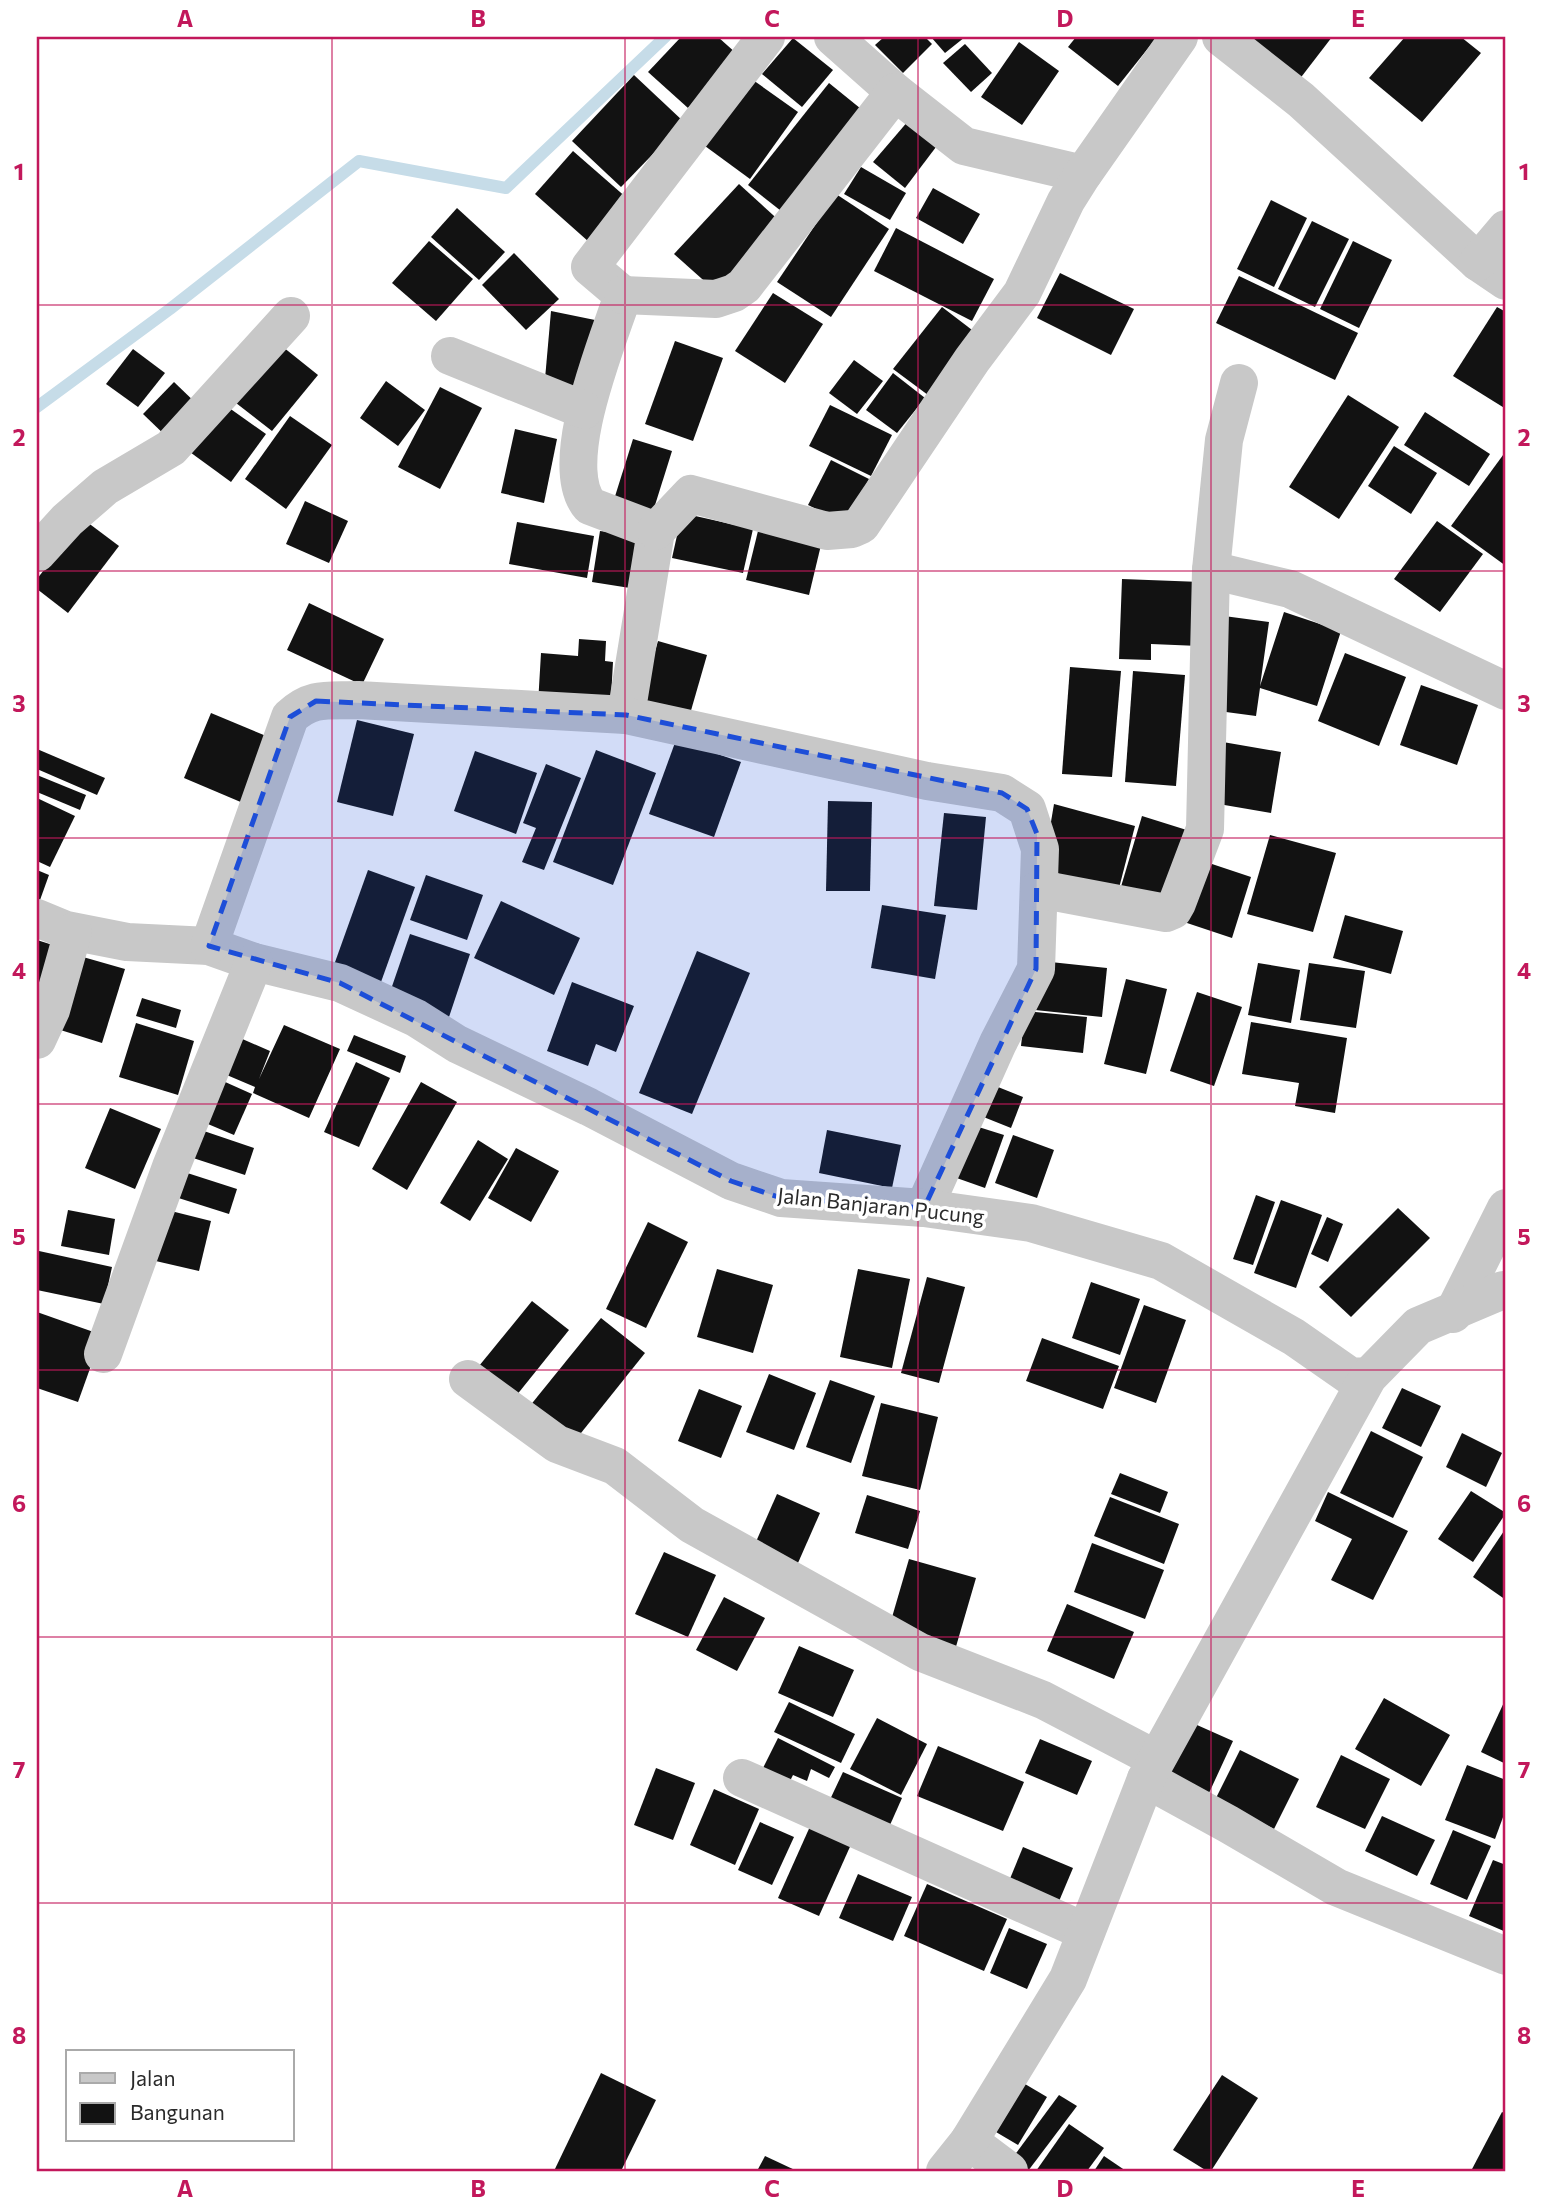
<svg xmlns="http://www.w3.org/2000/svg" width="1543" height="2208" font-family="Commissioner,sans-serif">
  <rect width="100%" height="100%" fill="#fff"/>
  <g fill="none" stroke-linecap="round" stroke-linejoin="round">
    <polyline stroke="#c6dce8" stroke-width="12" points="37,407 170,309 359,161 506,188 665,37"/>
  </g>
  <g fill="#121212">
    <polygon points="681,37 718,37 737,54 688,108 648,72"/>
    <polygon points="884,37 925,37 932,44 903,73 875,45"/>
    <polygon points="931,37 965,37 945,53"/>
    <polygon points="1076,37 1157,37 1118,86 1068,47"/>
    <polygon points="1247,37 1332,37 1292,89"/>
    <polygon points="1405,37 1461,37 1481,53 1422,122 1369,78"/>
    <polygon points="793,38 833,70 802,107 762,74"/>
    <polygon points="1019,42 1059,71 1022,125 981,97"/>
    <polygon points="965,44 992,73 971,92 943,63"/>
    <polygon points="634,75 684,122 621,187 572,141"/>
    <polygon points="753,80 798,112 750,179 705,146"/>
    <polygon points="829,83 871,117 790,218 748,185"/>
    <polygon points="909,120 936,147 905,188 873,162"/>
    <polygon points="573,151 628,199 589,242 535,194"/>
    <polygon points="861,167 906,193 890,220 844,194"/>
    <polygon points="739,184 784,225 720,295 674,254"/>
    <polygon points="933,188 980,214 963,244 916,218"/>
    <polygon points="836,194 889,229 831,317 777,282"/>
    <polygon points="1271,200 1307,218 1274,287 1237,269"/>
    <polygon points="457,208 505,252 479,280 431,237"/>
    <polygon points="1312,221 1349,239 1315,307 1278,289"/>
    <polygon points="896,228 994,279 972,321 874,271"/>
    <polygon points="429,241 473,279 436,321 392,283"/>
    <polygon points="1353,241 1392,260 1359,328 1320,309"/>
    <polygon points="514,253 559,299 526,330 482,285"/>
    <polygon points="1060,273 1134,309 1111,355 1037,318"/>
    <polygon points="1239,276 1358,333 1335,380 1216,323"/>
    <polygon points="773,293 823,324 785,383 735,351"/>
    <polygon points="942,307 976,333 928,395 893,369"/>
    <polygon points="1497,307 1506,312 1506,409 1453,376"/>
    <polygon points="551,311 595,320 580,393 545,379"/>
    <polygon points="273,339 318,375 272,431 227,396"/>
    <polygon points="675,341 723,358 693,441 645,424"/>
    <polygon points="133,349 165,373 138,407 106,384"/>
    <polygon points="854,360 883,381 857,414 829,393"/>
    <polygon points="893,373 925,398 897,433 866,410"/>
    <polygon points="386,381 425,410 398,446 360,418"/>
    <polygon points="174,382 201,408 170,440 143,414"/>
    <polygon points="440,387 482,408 440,489 398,467"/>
    <polygon points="1348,395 1399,427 1339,519 1289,487"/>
    <polygon points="218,400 266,434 231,482 183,447"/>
    <polygon points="830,405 892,435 871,476 809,446"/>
    <polygon points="1425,412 1490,454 1469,486 1404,445"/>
    <polygon points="290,416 332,445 286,509 245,479"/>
    <polygon points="515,429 557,439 544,503 501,493"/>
    <polygon points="633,439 672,451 651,518 612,506"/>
    <polygon points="1394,446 1437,473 1411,514 1368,486"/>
    <polygon points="1506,451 1506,566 1451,526"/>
    <polygon points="831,460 869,479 847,524 808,505"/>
    <polygon points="305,501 348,521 329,563 286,544"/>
    <polygon points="682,513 753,529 743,573 672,558"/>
    <polygon points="83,519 119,546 68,613 37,589 37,579"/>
    <polygon points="1437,521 1483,554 1440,612 1394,579"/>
    <polygon points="517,522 594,536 587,578 509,564"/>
    <polygon points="600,531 637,536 630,588 592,582"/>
    <polygon points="758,531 821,545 809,595 746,580"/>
    <polygon points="1122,579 1201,582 1199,646 1151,644 1151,660 1119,659"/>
    <polygon points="309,603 384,639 362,685 287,650"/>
    <polygon points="1284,612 1341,631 1317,706 1260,688 1256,716 1211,710 1224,616 1269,622 1260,686"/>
    <polygon points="579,639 606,641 605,661 613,662 611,698 538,704 541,653 578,656"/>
    <polygon points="658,641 707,655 690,714 641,700"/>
    <polygon points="1345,653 1406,677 1379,746 1318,721"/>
    <polygon points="1070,667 1121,671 1112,777 1062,774"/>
    <polygon points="1133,671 1185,675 1176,786 1125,782"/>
    <polygon points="1421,685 1478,705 1457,765 1400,745"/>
    <polygon points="211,713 271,738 243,803 184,778"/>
    <polygon points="357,720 414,734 393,816 337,802"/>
    <polygon points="676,740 741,762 714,837 649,814"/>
    <polygon points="1217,741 1281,752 1271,813 1207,802"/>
    <polygon points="37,749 105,778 97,795 37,769"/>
    <polygon points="596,750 656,773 613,885 553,862"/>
    <polygon points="475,751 537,773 516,834 454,811"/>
    <polygon points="546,764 581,778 544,870 522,862 536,828 523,823"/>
    <polygon points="37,775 86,795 80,810 37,792"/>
    <polygon points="37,798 75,816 50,867 37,861"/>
    <polygon points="828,801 872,802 870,891 826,891"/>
    <polygon points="1054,804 1135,826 1118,892 1043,869"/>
    <polygon points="944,813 986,817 977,910 934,906"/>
    <polygon points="1142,816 1193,832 1171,905 1120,890"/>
    <polygon points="1270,835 1336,853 1313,932 1247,914"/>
    <polygon points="1197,859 1251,877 1232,938 1178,920"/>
    <polygon points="37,870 49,875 40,900 37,898"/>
    <polygon points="368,870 415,887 381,982 334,965"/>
    <polygon points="426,875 483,895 467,940 410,920"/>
    <polygon points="501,901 580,938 554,995 474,958"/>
    <polygon points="882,905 946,915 935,979 871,968"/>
    <polygon points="1345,915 1403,931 1391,974 1333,958"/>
    <polygon points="410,934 470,954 448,1020 387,1001"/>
    <polygon points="37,940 59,947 37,1017"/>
    <polygon points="697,951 750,973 692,1114 639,1093"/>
    <polygon points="76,955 125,969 102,1043 54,1028"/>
    <polygon points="1041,961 1107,968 1102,1017 1035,1010"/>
    <polygon points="1258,963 1300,970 1291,1023 1248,1015"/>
    <polygon points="1309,963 1365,971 1356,1028 1300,1020"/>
    <polygon points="1126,979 1167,989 1146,1074 1104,1064"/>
    <polygon points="572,982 634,1006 616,1052 596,1044 588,1066 547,1051"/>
    <polygon points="1197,992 1242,1007 1214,1086 1170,1071"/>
    <polygon points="142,998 181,1010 176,1028 136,1016"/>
    <polygon points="1025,1011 1087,1017 1083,1053 1021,1046"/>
    <polygon points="1251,1022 1347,1038 1335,1113 1295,1106 1299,1083 1242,1074"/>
    <polygon points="136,1023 194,1041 178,1095 119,1077"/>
    <polygon points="284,1025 340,1049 309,1118 253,1093 255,1087 215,1070 231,1034 270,1051 259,1079"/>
    <polygon points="354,1035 406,1056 400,1073 347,1051"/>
    <polygon points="356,1062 390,1078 359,1147 324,1132"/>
    <polygon points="214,1077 252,1094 234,1135 196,1119"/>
    <polygon points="421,1082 457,1102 407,1190 372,1169"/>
    <polygon points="988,1083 1023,1097 1011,1128 976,1114"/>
    <polygon points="110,1108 161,1129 135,1189 85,1168"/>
    <polygon points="969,1124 1004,1135 985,1188 951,1176"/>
    <polygon points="195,1128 254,1148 245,1175 187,1156"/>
    <polygon points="827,1130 901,1145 892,1188 819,1173"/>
    <polygon points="1013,1135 1054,1150 1037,1198 995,1183"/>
    <polygon points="478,1140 508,1159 470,1221 440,1203"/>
    <polygon points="516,1148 559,1171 531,1222 488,1198"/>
    <polygon points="178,1170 237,1189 229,1214 169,1195"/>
    <polygon points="1256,1195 1275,1202 1253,1265 1233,1259"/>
    <polygon points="1281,1200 1322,1215 1296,1288 1254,1273"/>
    <polygon points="159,1208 211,1221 199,1271 147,1259"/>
    <polygon points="1398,1208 1430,1238 1351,1317 1319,1287"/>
    <polygon points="68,1210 115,1219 109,1255 61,1246"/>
    <polygon points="1327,1217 1343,1224 1328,1262 1311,1254"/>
    <polygon points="648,1222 688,1242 646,1328 606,1309"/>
    <polygon points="39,1251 112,1267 104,1304 37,1290"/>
    <polygon points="717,1269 773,1285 753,1353 697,1337"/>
    <polygon points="858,1269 910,1279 892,1368 840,1357"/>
    <polygon points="927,1277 965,1287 939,1383 901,1373"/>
    <polygon points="1091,1282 1140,1299 1120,1355 1072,1338"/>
    <polygon points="532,1301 569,1330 516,1396 479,1366"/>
    <polygon points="1144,1305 1186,1320 1156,1403 1114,1388"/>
    <polygon points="37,1312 102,1335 78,1402 37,1388"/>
    <polygon points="601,1318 645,1353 573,1443 529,1407"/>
    <polygon points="1042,1338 1119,1366 1103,1409 1026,1381"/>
    <polygon points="769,1374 816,1393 794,1450 746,1432"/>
    <polygon points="830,1380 875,1396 851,1463 806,1447"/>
    <polygon points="1402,1388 1441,1406 1421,1447 1382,1428"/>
    <polygon points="699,1389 742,1406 721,1458 678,1441"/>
    <polygon points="881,1403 938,1417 920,1490 862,1476"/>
    <polygon points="1371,1431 1423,1457 1393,1518 1340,1493"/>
    <polygon points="1462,1433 1502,1453 1486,1487 1446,1467"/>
    <polygon points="1120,1473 1168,1492 1160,1513 1111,1494"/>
    <polygon points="1471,1491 1506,1513 1473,1562 1438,1539"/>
    <polygon points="1328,1492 1408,1531 1373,1600 1331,1580 1352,1539 1315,1521"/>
    <polygon points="777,1494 820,1513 794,1572 751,1553"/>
    <polygon points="867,1495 920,1511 908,1549 855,1533"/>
    <polygon points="1110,1497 1179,1524 1164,1564 1094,1536"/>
    <polygon points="1506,1528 1506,1600 1473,1577"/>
    <polygon points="1092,1543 1164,1570 1145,1619 1074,1592"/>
    <polygon points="664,1552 716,1575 688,1637 635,1614"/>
    <polygon points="909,1559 976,1578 955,1650 888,1631"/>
    <polygon points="724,1597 765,1618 737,1671 696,1650"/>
    <polygon points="1067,1604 1134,1632 1114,1679 1047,1651"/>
    <polygon points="799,1646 854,1670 833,1717 778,1693"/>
    <polygon points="1384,1698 1450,1735 1421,1786 1355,1749"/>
    <polygon points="1506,1698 1506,1764 1481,1752"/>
    <polygon points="789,1702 855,1734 841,1763 774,1732"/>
    <polygon points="877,1718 927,1744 901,1795 850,1769"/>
    <polygon points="1188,1721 1233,1741 1209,1793 1164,1773"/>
    <polygon points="778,1738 835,1767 829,1778 811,1769 807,1781 793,1775 787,1787 760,1774"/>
    <polygon points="1040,1739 1092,1761 1077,1795 1025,1773"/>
    <polygon points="938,1746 1024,1782 1003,1831 917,1796"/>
    <polygon points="1240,1750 1299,1779 1274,1829 1215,1800"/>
    <polygon points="1341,1755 1390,1779 1365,1829 1316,1807"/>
    <polygon points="1467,1765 1506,1780 1506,1809 1495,1839 1445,1820"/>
    <polygon points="656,1768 695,1783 673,1840 634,1825"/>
    <polygon points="843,1772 902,1798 886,1834 826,1808"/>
    <polygon points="714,1789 759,1809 735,1865 690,1845"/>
    <polygon points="1382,1816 1435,1840 1417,1876 1365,1851"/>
    <polygon points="760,1822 794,1837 772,1885 738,1870"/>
    <polygon points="812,1822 853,1840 819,1916 778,1898"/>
    <polygon points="1453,1830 1491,1846 1467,1900 1430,1884"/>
    <polygon points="1023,1847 1073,1868 1057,1906 1007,1886"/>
    <polygon points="1493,1860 1506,1865 1506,1932 1469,1916"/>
    <polygon points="858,1874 912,1897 893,1941 839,1918"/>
    <polygon points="927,1884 1007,1919 984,1971 904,1936"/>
    <polygon points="1009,1928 1047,1944 1027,1989 990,1973"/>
    <polygon points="601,2073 656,2100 621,2171 554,2171"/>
    <polygon points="1222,2075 1258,2098 1211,2171 1207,2171 1173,2150"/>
    <polygon points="1025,2084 1047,2097 1018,2145 996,2132"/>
    <polygon points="1059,2095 1077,2106 1028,2171 1018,2171 1008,2164"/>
    <polygon points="1502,2112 1506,2114 1506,2171 1471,2171"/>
    <polygon points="1069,2124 1104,2148 1087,2171 1036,2171"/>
    <polygon points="765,2156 797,2171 757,2171"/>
    <polygon points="1104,2156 1126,2171 1094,2171"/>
  </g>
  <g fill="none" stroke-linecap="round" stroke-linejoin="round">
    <g stroke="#c8c8c8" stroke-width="38">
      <path d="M766 37 590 267 623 295C608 341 555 466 590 506L656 531 626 715 927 781 1002 793 1027 809 1040 849 1036 969 998 1043 924 1208"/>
      <polyline points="833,37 895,92 964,146 1083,174"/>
      <polyline points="1221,37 1301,100 1478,262 1506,281"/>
      <polyline points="1478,262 1506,229"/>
      <polyline points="623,295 716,299 734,293 744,286 895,92"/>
      <polyline points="450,356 584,410"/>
      <polyline points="656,531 691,494 827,531 852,529 861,525 972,360 1022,293 1066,201 1083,174 1179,37"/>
      <polyline points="37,553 67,520 105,487 171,448 291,316"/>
      <polyline points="1211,570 1290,589 1506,691"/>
      <polyline points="1039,889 1166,913 1173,910 1177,903 1205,829 1211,570 1224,440 1239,383"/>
      <polyline points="37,918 66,930 127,942 209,946 254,962 340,983 416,1018 457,1044 589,1107 731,1181 781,1198 924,1208 1031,1223 1161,1261 1294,1337 1350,1376 1368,1377"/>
      <path d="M209 946 290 717C312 696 329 701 358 700L626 715"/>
      <polyline points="37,1040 51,1010 73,932"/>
      <polyline points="1453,1314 1506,1208"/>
      <polyline points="103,1354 171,1167 254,962"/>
      <polyline points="468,1379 557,1444 615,1466 692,1525 920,1652 1043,1700 1156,1759"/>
      <polyline points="742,1778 1086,1932"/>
      <polyline points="1146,1779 1228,1824 1336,1887 1506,1956"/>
      <polyline points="969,2141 1009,2171"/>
      <polyline points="945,2171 969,2141 1068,1979 1146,1779 1368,1377 1418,1326 1503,1290 1506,1291"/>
    </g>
  </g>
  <path fill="#1d4ed8" fill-opacity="0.2" stroke="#1d4ed8" stroke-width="5" stroke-dasharray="14 9" stroke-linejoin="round" d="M316 701 626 715 1002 793 1027 809 1037 834 1036 969 924 1208 781 1198 731 1181 340 983 209 946 290 717Z"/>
  <path fill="none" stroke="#c2185b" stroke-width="2" stroke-opacity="0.55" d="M332 37V2171M625 37V2171M918 37V2171M1211 37V2171M37 305H1506M37 571H1506M37 838H1506M37 1104H1506M37 1370H1506M37 1637H1506M37 1903H1506"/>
  <g text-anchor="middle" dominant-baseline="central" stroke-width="7" stroke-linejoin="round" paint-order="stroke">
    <g font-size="21" fill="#2b2b2b" stroke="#fff">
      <text transform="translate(881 1205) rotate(6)">Jalan Banjaran Pucung</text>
    </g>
  </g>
  <rect width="1543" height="2208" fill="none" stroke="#ffffff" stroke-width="77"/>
  <rect x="66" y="2050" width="228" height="91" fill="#ffffff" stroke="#aaaaaa" stroke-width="2"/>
  <rect x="80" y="2073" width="35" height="10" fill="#c8c8c8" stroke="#aaaaaa" stroke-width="2"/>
  <text x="130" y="2086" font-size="21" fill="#2b2b2b">Jalan</text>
  <rect x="80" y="2103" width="35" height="21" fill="#121212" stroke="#aaaaaa" stroke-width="2"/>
  <text x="130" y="2120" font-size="21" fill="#2b2b2b">Bangunan</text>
  <rect x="38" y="38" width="1466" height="2132" fill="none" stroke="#c2185b" stroke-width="2.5"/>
  <g font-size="23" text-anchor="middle" font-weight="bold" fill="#c2185b">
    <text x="185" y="27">A</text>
    <text x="478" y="27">B</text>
    <text x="772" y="27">C</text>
    <text x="1065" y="27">D</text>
    <text x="1358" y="27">E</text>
    <text x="19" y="180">1</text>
    <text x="1524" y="180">1</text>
    <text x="19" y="446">2</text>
    <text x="1524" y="446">2</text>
    <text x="19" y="712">3</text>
    <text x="1524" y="712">3</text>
    <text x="19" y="979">4</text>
    <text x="1524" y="979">4</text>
    <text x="19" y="1245">5</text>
    <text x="1524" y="1245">5</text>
    <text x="19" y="1512">6</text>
    <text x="1524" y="1512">6</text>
    <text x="19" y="1778">7</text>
    <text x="1524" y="1778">7</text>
    <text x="19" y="2044">8</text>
    <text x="1524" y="2044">8</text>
    <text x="185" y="2197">A</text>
    <text x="478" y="2197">B</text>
    <text x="772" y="2197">C</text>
    <text x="1065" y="2197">D</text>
    <text x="1358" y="2197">E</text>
  </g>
</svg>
